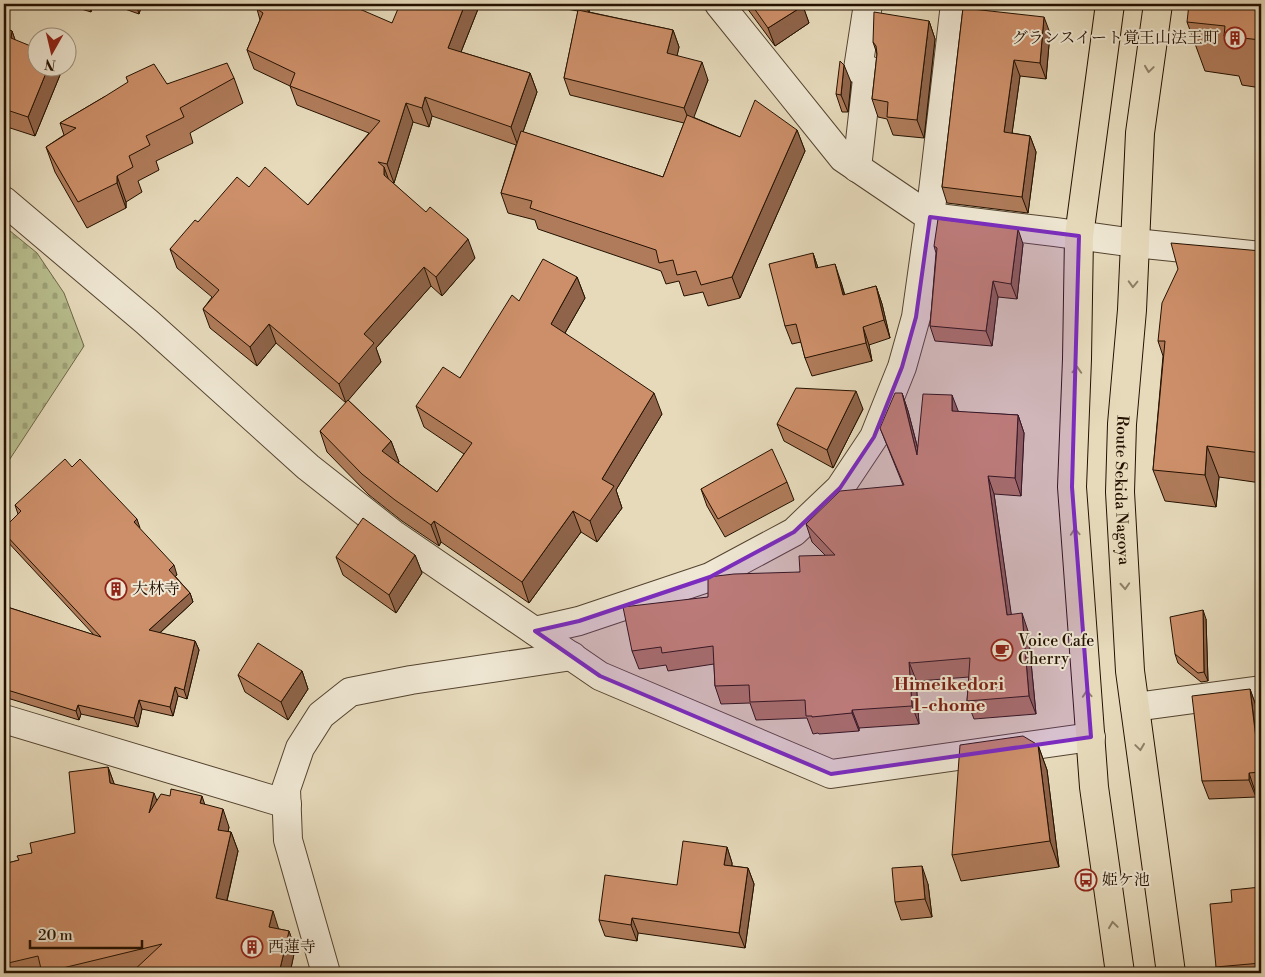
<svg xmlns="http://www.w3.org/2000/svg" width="1265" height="977" font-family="'Libre Bodoni','Noto Serif JP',serif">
  <defs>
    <pattern id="cemetery-stones" width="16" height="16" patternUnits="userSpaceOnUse" patternTransform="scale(1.25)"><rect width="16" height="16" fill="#b8be8e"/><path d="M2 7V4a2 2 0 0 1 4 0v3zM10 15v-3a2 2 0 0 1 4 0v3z" fill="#9ea279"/></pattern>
  </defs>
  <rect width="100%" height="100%" fill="#e6dabb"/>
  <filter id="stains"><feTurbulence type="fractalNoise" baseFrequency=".004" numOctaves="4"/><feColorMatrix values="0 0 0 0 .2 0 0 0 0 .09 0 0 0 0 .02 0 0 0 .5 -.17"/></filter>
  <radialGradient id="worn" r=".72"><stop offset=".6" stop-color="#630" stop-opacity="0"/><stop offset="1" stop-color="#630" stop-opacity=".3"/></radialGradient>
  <polygon fill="url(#cemetery-stones)" stroke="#6e6847" points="4,226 37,253 64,293 84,346 4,468"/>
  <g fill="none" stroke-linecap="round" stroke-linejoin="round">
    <g stroke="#54432f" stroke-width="30">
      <g id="minor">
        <polyline points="719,4 843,158 930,217 1055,232 1135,243 1261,256"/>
        <polyline points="857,168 868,70 858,69 868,4"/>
        <polyline points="4,201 147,322 308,467 393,534 600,676 831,774 1091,737"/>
        <polyline points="535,631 579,621 710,577 794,532 840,488 874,437 902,367 916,317 930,217 955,4"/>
        <polyline points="1135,707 1261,690"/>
        <polyline points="4,719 287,804"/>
        <polyline points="326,973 288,840 286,789 300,748 321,715 350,692 411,680 572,656"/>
      </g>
    </g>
    <g stroke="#241100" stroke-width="30">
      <g id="major">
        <polyline points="1110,4 1079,236 1077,359 1072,487 1094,787 1120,973"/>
        <path id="s1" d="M1158 4 1140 133 1132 310 1122 424 1120 492 1130 671 1171 973"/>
      </g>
    </g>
    <use href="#minor" stroke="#efe7d3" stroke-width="28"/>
    <use href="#major" stroke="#e6dabb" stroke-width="28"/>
  </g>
  <g fill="#af7b5a" stroke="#241100">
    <polygon points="65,4 93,4 91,12"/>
    <polygon points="111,4 142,4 139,14"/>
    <polygon points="480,4 461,52 530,73 537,92 523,132 663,177 684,123 570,95 564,78 578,11 537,4 590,4 589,12 673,30 679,47 677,55 708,80 693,117 740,137 797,130 805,151 740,298 708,306 703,292 684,296 679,281 666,284 661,271 538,229 535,220 508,213 501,193 516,145 432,116 429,127 413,122 394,183 393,183 475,258 442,296 431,286 376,348 381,362 348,400 391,441 399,462 398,463 437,492 464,454 424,427 416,406 460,378 519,301 577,277 585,298 565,333 662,414 616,490 622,508 597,542 581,532 529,603 441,542 439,546 402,521 369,495 327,452 320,431 346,403 276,343 257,366 210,328 203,309 212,297 177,268 170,249 198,222 249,187 308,205 369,133 297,105 290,86 254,69 247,50 260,20 257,9 392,23"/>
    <polygon points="744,4 802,4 809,23 775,46"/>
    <polygon points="1261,4 1261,88 1242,85 1239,76 1205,71 1187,22"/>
    <polygon points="963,8 1050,33 1046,79 1020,76 1012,133 1030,136 1036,152 1028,213 947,203 942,187"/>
    <polygon points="929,21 935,39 924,138 893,135 887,119 878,117 872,99 877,54 873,42"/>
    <polygon points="4,28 12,31 15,40 38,68 58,68 60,75 35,136 4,126"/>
    <polygon points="234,78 243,103 190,133 193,143 156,161 159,170 138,181 142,192 126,202 126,208 87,228 55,172 46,147 64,135 60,123 104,97 167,84"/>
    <polygon points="851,82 848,112 842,112 836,94"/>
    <polygon points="1023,244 1017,299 998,297 992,346 935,341 930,326 936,253 934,246"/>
    <polygon points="1261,251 1261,483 1219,477 1216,507 1165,501 1153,470 1163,356 1158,341"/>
    <polygon points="813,253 818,268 841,282 845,295 876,286 882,304 890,338 869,345 872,361 812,376 805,358 801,342 792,344 785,326"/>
    <polygon points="902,393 908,411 918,449 958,412 1018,415 1024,433 1021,496 994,494 1011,615 1028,631 1036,714 974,719 967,701 969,677 918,681 916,680 919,724 859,728 859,731 819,734 818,733 813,734 807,718 756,720 750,703 721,704 715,686 714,664 668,671 666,665 639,669 632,651 708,597 800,572 825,555 812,542 806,524 903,485 880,428"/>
    <polygon points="863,409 833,468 784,441 777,424"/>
    <polygon points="72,467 140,528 139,528 177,575 175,576 190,593 193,602 160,633 195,641 199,650 187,699 178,696 173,716 142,709 138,727 81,714 79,720 4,697 4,606 94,635 5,539 4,537 4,528 18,514 15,505"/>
    <polygon points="787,482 794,500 725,537 707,506 701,489"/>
    <polygon points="415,555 422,573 396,613 343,575 336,557"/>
    <polygon points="1206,619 1208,681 1201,682 1178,663 1175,654"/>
    <polygon points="302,671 308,689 288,720 245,692 238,675"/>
    <polygon points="1250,689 1256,706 1261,746 1261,790 1255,791 1256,797 1209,799 1202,781"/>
    <polygon points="1038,745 1047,770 1059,867 961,881 952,855"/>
    <polygon points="108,767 114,784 157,801 205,805 229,827 228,832 231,832 238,851 227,901 279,929 289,931 295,949 290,973 131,973 133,971 124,973 4,973 4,864 19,860 32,853 75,833"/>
    <polygon points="727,847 732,863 732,866 748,868 754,884 745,948 638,933 637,941 605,936 599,920 677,885"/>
    <polygon points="928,884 932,917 901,920 895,902"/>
    <polygon points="1261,887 1261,973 1219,973 1216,967 1232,902"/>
  </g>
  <g fill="#8f644a" stroke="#241100">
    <polygon points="88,4 93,4 91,12"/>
    <polygon points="136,4 142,4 139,14"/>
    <polygon points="465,4 480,4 455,67 448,48"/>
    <polygon points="585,4 590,4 589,13"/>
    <polygon points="803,6 809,23 775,46 768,28"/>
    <polygon points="1044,17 1050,33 1046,79 1040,63"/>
    <polygon points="929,21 935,39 924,138 917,120"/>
    <polygon points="673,30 679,47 674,70 667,53"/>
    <polygon points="12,31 19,51 11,38"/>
    <polygon points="1014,60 1020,76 1010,148 1004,132"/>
    <polygon points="702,62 708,80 691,125 684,108"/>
    <polygon points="844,65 851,82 848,112 841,95"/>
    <polygon points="48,68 58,68 60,75 35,136 28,117"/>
    <polygon points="530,73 537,92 518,146 511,127"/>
    <polygon points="425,97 432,116 429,127 422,108"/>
    <polygon points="406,103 413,122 394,183 387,164"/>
    <polygon points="797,130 805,151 740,298 732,277"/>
    <polygon points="1030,136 1036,152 1028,213 1022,197"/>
    <polygon points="384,167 391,186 384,175"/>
    <polygon points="117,176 126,202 126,208 117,183"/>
    <polygon points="1018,229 1023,244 1017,299 1011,284"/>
    <polygon points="468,239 475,258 442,296 436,277"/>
    <polygon points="813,253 819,271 816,268"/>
    <polygon points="835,264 841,282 849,313 843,295"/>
    <polygon points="424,267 431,286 376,348 381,362 346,403 339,384 364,334"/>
    <polygon points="577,277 585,298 558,345 551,324"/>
    <polygon points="993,281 998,297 992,346 986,331"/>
    <polygon points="876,286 882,304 890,338 884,320"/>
    <polygon points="269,324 276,343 257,366 250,347"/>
    <polygon points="863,327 869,345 872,361 866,343"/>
    <polygon points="856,391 863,409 833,468 827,450"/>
    <polygon points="654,393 662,414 616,490 622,508 597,542 590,521 602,479"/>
    <polygon points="902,393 908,411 924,473 917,455"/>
    <polygon points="952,395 959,413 952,411"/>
    <polygon points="1018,415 1024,433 1021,496 1015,478"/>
    <polygon points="391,441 399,462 390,472 382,451"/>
    <polygon points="1207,446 1219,477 1216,507 1205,475"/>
    <polygon points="988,476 994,494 1014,633 1007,615"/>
    <polygon points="573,511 581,532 529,603 522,582"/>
    <polygon points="137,519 140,528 137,531 134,522"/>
    <polygon points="434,521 441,542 439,546 431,525"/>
    <polygon points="415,555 422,573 396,613 389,595"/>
    <polygon points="174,565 177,575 172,579 169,570"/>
    <polygon points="190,593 193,602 153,639 149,630"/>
    <polygon points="1203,610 1206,619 1208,681 1204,672"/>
    <polygon points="1022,613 1028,631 1036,714 1029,696"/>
    <polygon points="195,641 199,650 187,699 184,690"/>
    <polygon points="909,662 916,680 919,724 912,706"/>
    <polygon points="302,671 308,689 288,720 281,702"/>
    <polygon points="175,687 178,696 173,716 170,707"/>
    <polygon points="1250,689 1256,706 1261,746 1261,774"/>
    <polygon points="139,700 142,709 138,727 134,718"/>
    <polygon points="78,705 81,714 79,720 76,711"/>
    <polygon points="852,710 859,728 859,731 852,713"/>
    <polygon points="1038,745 1047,770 1059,867 1050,841"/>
    <polygon points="108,767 115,786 110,783"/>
    <polygon points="1249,773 1255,791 1256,797 1249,780"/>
    <polygon points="154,793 161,811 149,813"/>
    <polygon points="202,796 208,814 200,803"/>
    <polygon points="223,809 229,827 225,848 218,830"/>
    <polygon points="231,832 238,851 223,917 216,898"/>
    <polygon points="727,847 732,863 730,881 724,865"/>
    <polygon points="922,866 928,884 932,917 925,899"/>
    <polygon points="748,868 754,884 745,948 739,933"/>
    <polygon points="273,911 279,930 269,927"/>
    <polygon points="632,918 638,933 637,941 631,925"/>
    <polygon points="289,931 295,949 290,973 279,973"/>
  </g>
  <g fill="#cc8f69" stroke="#241100">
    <polygon points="259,4 348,4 392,23 400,4 465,4 448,48 530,73 511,127 425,97 422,108 406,103 387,164 378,162 384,167 384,175 426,212 430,207 468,239 436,277 424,267 364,334 374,343 339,384 269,324 250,347 203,309 219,290 170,249 195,220 198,222 237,177 249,187 265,167 308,205 380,121 290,86 295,73 247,50 263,13 257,9"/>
    <polygon points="751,4 802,4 803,6 768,28"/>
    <polygon points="1189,4 1261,4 1261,40 1224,36 1225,26 1187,22"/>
    <polygon points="963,8 1044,17 1040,63 1014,60 1004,132 1030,136 1022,197 942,187"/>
    <polygon points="578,10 673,30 667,53 702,62 684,108 564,78"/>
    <polygon points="874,12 929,21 917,120 887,117 888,102 872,99 877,54 876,46 873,42"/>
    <polygon points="4,28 12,31 11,38 38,49 38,68 48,68 28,117 4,109"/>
    <polygon points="1261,60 1261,78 1259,78"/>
    <polygon points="840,61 844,65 841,95 836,94"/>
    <polygon points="227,63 234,78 180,108 184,117 146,136 150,145 129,156 133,167 117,176 117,183 78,202 46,147 76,128 60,123 104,97 128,82 126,77 154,64 167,84"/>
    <polygon points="755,100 797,130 732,277 701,285 696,271 677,275 673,260 659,263 656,250 530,208 532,201 501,193 521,131 663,177 687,115 740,137"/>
    <polygon points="938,219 1018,229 1011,284 993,281 986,331 930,326 937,248 934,246"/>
    <polygon points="1171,243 1261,251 1261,453 1207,446 1205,475 1153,470 1165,341 1158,341 1162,303 1178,269"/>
    <polygon points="813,253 816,268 835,264 843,295 876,286 884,320 863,327 866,343 805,358 796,324 785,326 769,264"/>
    <polygon points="543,259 577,277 551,324 580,343 654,393 602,479 614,486 590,521 573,511 522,582 434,521 431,525 395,500 362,474 320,431 348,400 391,441 382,451 437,492 472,443 416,406 443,367 460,378 512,295 519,301"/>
    <polygon points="796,388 856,391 827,450 777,424"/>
    <polygon points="895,393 902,393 917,455 923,394 952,395 952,411 1018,415 1015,478 988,476 1007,615 1022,613 1029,696 967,701 970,658 911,663 909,662 912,706 852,710 852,713 812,717 812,716 806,716 805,700 750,702 749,685 715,686 713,646 662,653 661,647 632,651 623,607 708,597 708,577 734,574 800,572 799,556 835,555 806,524 840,491 904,485 880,428"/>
    <polygon points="772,449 787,482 718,519 701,489"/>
    <polygon points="65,459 72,467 80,459 137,519 134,522 174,565 169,570 190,593 149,630 195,641 184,690 175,687 170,707 139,700 134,718 78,705 76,711 4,689 4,606 101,637 4,533 4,528 21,511 15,505"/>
    <polygon points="363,518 415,555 389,595 336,557"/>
    <polygon points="1260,547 1261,547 1261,572"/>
    <polygon points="1203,610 1204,672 1198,673 1175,654 1170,617"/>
    <polygon points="258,643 302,671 281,702 238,675"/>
    <polygon points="1250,689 1260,772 1249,773 1249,780 1202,781 1192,696"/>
    <polygon points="1023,736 1038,745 1050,841 952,855 960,745"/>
    <polygon points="108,767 110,783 154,793 149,813 161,794 170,796 171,789 202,796 200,803 223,809 218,830 231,832 216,898 273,911 269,927 289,931 279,973 131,973 162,944 42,973 38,956 4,964 4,864 19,860 17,856 32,853 30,843 75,833 69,772"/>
    <polygon points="683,841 727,847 724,865 748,868 739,933 632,918 631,925 599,920 605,875 677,885"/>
    <polygon points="922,866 925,899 895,902 892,868"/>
    <polygon points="1261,887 1261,963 1216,967 1210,904 1232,902 1231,890"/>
  </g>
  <defs><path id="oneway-chevron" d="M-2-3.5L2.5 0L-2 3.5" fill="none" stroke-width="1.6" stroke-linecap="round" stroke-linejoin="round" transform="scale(1.25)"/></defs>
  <g stroke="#8f8067">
    <use href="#oneway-chevron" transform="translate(1149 69) rotate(98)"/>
    <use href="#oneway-chevron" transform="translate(1133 284) rotate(92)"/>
    <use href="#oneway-chevron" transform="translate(1077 370) rotate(-87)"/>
    <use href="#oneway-chevron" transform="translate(1075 532) rotate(-94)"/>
    <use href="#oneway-chevron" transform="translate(1125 586) rotate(87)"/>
    <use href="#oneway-chevron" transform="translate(1087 694) rotate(-94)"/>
    <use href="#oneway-chevron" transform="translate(1140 747) rotate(82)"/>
    <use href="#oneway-chevron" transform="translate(1113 925) rotate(-98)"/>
  </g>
  <path fill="#7b2cbf" fill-opacity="0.2" stroke="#7b2cbf" stroke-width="4" stroke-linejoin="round" d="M930 217 1079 236 1072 487 1091 737 831 774 600 676 535 631 579 621 710 577 794 532 840 488 874 437 902 367 916 317Z"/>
  <defs>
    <g id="building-ring" transform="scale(1.125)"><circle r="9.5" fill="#efe7d3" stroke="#8f2418" stroke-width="1.5"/><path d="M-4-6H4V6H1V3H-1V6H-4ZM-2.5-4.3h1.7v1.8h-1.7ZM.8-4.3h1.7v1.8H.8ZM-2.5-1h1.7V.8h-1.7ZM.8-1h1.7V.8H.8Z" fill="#8f2418"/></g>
    <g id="cafe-ring" transform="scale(1.125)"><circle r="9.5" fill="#efe7d3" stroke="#8f2418" stroke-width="1.5"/><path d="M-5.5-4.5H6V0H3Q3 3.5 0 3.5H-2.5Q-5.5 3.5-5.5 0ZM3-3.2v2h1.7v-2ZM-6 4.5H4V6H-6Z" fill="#8f2418"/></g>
    <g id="bus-ring" transform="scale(1.125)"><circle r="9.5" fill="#efe7d3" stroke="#8f2418" stroke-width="1.5"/><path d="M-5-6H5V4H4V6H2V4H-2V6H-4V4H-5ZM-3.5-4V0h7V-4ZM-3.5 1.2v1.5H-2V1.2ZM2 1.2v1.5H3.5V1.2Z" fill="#8f2418"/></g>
  </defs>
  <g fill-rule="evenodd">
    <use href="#building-ring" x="1235" y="38"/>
    <use href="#building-ring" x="116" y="589"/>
    <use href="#cafe-ring" x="1002" y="650"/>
    <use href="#bus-ring" x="1086" y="880"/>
    <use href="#building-ring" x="252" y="947"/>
  </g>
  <g text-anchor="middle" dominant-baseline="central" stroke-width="4" stroke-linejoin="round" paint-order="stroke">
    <g font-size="16" fill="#241100" stroke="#efe7d3" text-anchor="start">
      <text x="1219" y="38" text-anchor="end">グランスイート覚王山法王町</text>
      <text x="132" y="589">大林寺</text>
      <text x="1018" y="641">Voice Cafe<tspan x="1018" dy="18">Cherry</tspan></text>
      <text x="1102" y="880">姫ケ池</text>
      <text x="268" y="947">西蓮寺</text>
    </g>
    <g font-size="16" fill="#241100" stroke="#efe7d3">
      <text stroke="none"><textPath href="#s1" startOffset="488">Route Sekida Nagoya</textPath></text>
    </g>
    <g font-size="18" font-weight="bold" fill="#7a1f14" stroke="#efe7d3">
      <text x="949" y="684">Himeikedori<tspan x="949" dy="21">1-chome</tspan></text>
    </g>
  </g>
  <rect width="1265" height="977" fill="none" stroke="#e6dabb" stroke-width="20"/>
  <rect x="5" y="5" width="1255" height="967" fill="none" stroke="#241100" stroke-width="2.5"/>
  <rect x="10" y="10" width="1245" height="957" fill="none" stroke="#241100"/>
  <g transform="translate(52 52) rotate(188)"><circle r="24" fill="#efe7d3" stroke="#9e917f"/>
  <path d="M0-4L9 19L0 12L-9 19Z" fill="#8f2418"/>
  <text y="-8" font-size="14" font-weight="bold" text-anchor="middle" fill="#241100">N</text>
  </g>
  <path d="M30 940v8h112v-8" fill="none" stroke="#241100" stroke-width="2.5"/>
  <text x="38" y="940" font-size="15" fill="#241100" stroke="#efe7d3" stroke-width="4" paint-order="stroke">20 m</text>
  <rect width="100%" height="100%" filter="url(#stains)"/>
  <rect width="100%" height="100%" fill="url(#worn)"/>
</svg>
